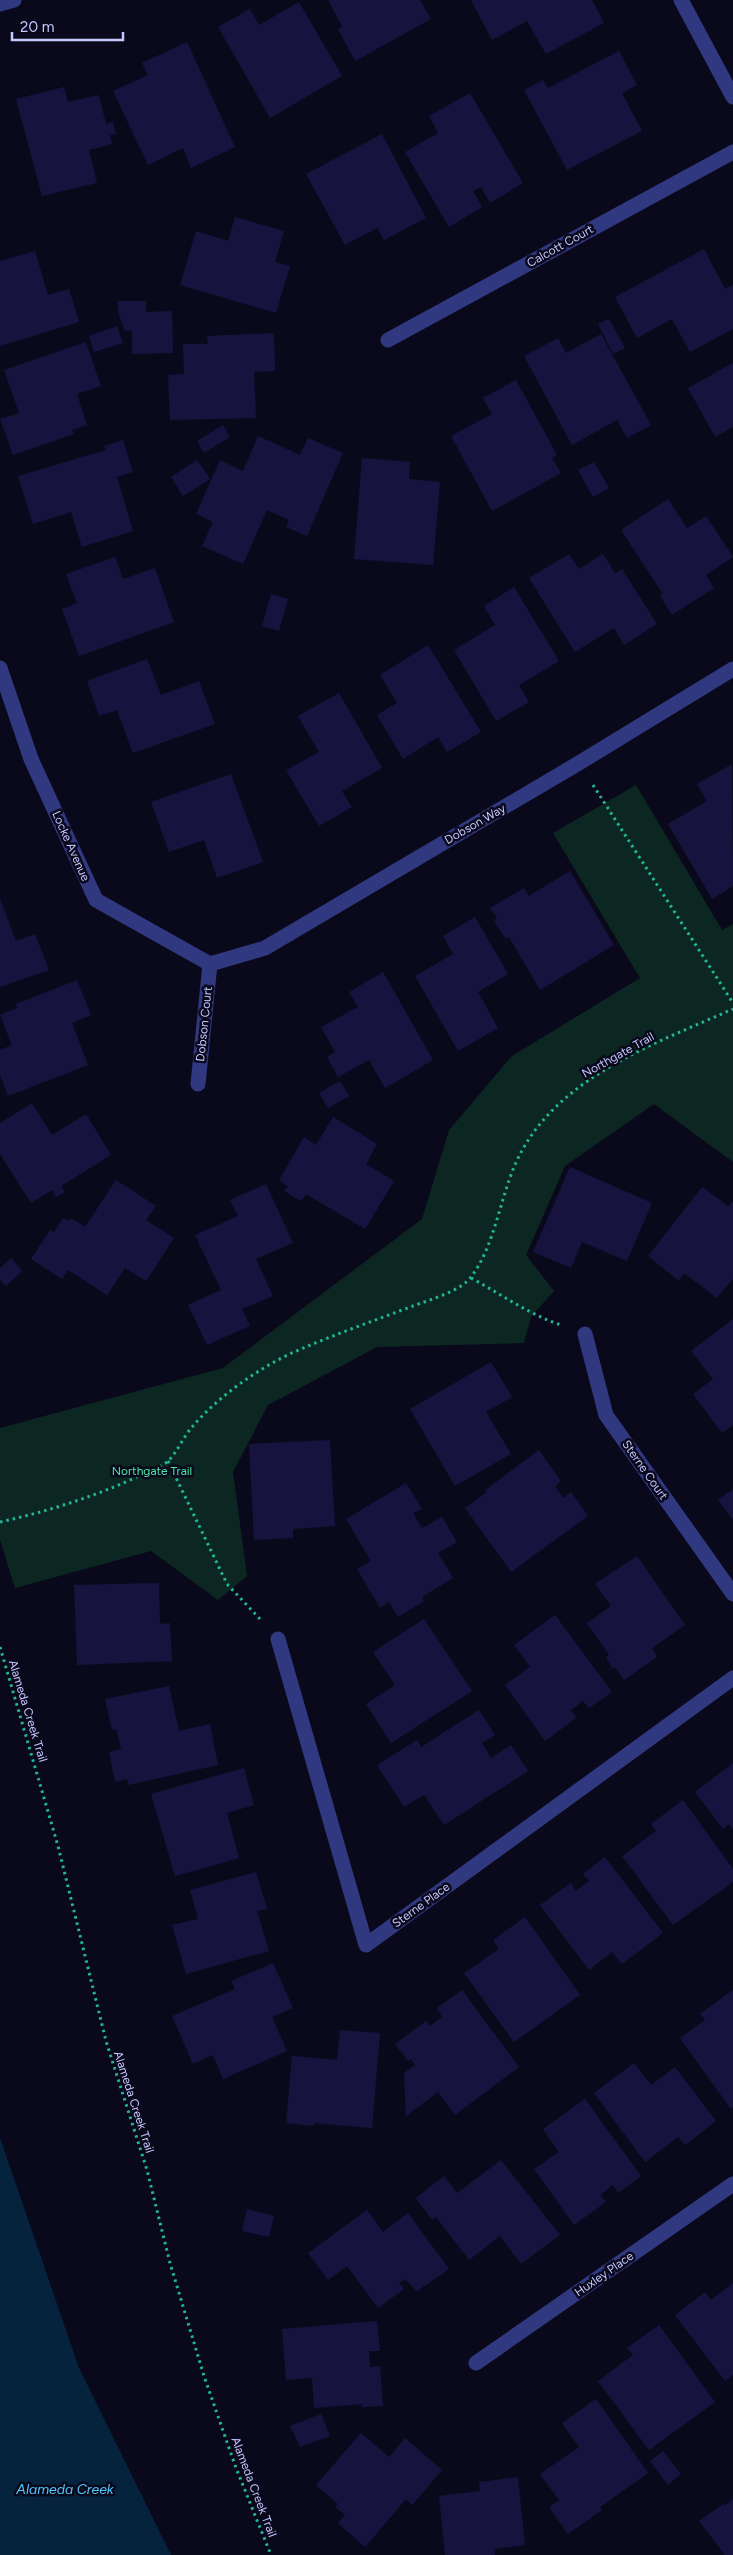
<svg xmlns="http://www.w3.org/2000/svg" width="733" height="2555" font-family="Figtree,sans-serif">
  <rect width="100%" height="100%" fill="#0a091c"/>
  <polygon fill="#0c2722" points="636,785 722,930 733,924 733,1162 654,1104 565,1166 526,1255 554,1291 531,1317 524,1343 377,1347 268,1405 233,1472 247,1576 218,1600 151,1551 15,1588 0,1540 0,1428 223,1368 422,1219 449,1130 512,1056 640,978 553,833"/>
  <polygon fill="#06233e" points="0,2138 79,2368 171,2555 0,2555"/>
  <g fill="#16143f">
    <polygon points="328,0 420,0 431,19 355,61 338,29 342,26"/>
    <polygon points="471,0 592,0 604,23 546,54 527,21 492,40"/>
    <polygon points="299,2 342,76 270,118 218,27 250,9 259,25"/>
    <polygon points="187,42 235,147 191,168 183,148 148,165 113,91 148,75 142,63"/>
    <polygon points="619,51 637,85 622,93 642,131 567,170 524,90 543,80 548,88"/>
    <polygon points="64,87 68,102 99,95 106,124 113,122 116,134 110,135 112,144 89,150 97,183 42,196 16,99"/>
    <polygon points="470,93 523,183 490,203 481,187 473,191 482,207 449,227 405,152 438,133 429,116"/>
    <polygon points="382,134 426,218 384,240 377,228 345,245 306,174"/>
    <polygon points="235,217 284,231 275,262 290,266 276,313 180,285 196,231 228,241"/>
    <polygon points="704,249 725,289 733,285 733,329 690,352 672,319 637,338 615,297"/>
    <polygon points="35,251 48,295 69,289 79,322 0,346 0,261"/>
    <polygon points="118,301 146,301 146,312 172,311 173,353 132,354 132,330 125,331 118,312"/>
    <polygon points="609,319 625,348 613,354 598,324"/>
    <polygon points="117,326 123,343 94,352 89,336"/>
    <polygon points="274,333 275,371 254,372 256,418 170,420 168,375 184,374 183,344 208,344 207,336"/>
    <polygon points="601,334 651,425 627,438 617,420 572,445 524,356 558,338 566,353"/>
    <polygon points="86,342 101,386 77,394 87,425 72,430 74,434 13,455 0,419 19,413 4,370"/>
    <polygon points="733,363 733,427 715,437 688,388"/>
    <polygon points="516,380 557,455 552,458 561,473 492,511 451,436 492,414 483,398"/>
    <polygon points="223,425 230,437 204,453 197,441"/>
    <polygon points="258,436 300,455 308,438 343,453 307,536 286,527 289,520 267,510 243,564 202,546 213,522 196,514 220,460 243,471"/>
    <polygon points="123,440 133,472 117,477 133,531 82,547 71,512 33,524 18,476 106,450 104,446"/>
    <polygon points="362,458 410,462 409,479 440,482 433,565 354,559"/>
    <polygon points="197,460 210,479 183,496 171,477"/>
    <polygon points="594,462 609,488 593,497 578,470"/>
    <polygon points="668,499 687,528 706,516 733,557 706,575 714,588 672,615 660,596 663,594 621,530"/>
    <polygon points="569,554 579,569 603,554 615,573 622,569 657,624 624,645 614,628 575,652 529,578"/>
    <polygon points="115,557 123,579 155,568 174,622 79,656 62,609 77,603 66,574"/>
    <polygon points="514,587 559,661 519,685 529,702 496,721 454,650 495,625 484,606"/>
    <polygon points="271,594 288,599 279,631 262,626"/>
    <polygon points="428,645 481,732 447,752 438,737 403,759 377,715 397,703 380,675"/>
    <polygon points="147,659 161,695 199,681 215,724 133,753 117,710 99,716 87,681"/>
    <polygon points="339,693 382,768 342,791 352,807 319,826 286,770 319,752 298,716"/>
    <polygon points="732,764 733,886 712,899 668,824 707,801 697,784"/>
    <polygon points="231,774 263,862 217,878 204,840 169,852 151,802"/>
    <polygon points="570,871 614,945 540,990 509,937 506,939 494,921 497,918 490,908 524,888 529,896"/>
    <polygon points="0,899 16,941 35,934 49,970 0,987"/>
    <polygon points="475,917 508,974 478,992 498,1028 458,1051 415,976 453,954 443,936"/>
    <polygon points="383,972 433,1060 385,1088 369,1060 338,1077 327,1057 335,1052 321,1027 358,1007 349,992"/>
    <polygon points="77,980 91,1015 72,1023 88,1065 8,1096 0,1075 0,1050 12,1045 0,1015 17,1008 16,1004"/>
    <polygon points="340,1081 349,1096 328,1108 319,1093"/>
    <polygon points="32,1103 52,1135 86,1114 111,1155 61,1186 65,1192 56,1197 52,1190 31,1203 0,1154 0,1123"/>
    <polygon points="333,1117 377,1144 366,1164 394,1181 365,1229 306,1194 301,1201 284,1191 288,1186 279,1180 304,1137 316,1145"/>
    <polygon points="570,1167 652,1203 627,1261 582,1242 571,1268 533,1252"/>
    <polygon points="116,1180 156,1206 146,1220 174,1238 146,1281 125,1268 107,1295 68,1270 62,1279 31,1259 50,1230 54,1232 63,1218 68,1221 71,1218 85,1227"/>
    <polygon points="266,1184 293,1243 256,1259 273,1296 242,1309 250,1326 207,1345 188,1305 221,1290 195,1235 238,1216 230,1200"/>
    <polygon points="702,1187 728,1206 733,1202 733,1279 717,1298 684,1273 679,1281 648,1256"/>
    <polygon points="11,1258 22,1271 6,1286 0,1280 0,1268"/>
    <polygon points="733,1319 733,1425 722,1433 693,1394 713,1379 691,1351"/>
    <polygon points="491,1362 512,1397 486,1412 511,1454 455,1486 410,1409"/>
    <polygon points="330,1440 335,1526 293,1529 293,1538 254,1540 249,1444"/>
    <polygon points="539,1450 561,1481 555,1486 563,1498 571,1492 588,1516 511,1572 465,1508 487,1492 485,1490"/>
    <polygon points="406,1483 422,1509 413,1513 422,1528 442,1517 457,1542 438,1553 453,1578 422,1597 424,1601 398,1617 389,1602 380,1608 357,1569 371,1561 346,1519"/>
    <polygon points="733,1489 733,1520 718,1500"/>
    <polygon points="637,1556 685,1625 652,1648 657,1657 624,1680 615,1667 613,1669 606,1658 609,1655 587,1623 611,1606 595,1584"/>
    <polygon points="159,1583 160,1624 170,1623 172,1661 77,1665 74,1585"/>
    <polygon points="555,1615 612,1692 589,1708 583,1701 571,1710 576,1718 545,1741 505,1685 530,1667 514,1645"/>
    <polygon points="424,1619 472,1691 391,1743 366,1704 395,1685 373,1652"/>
    <polygon points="169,1686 179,1731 210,1724 218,1765 128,1785 127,1779 115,1782 109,1752 121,1749 116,1729 112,1730 105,1699"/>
    <polygon points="479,1710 495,1735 482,1743 491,1758 511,1745 528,1771 444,1825 424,1795 404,1807 377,1765 417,1740 421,1747"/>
    <polygon points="733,1763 733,1829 729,1824 723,1829 695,1792"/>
    <polygon points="244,1768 254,1805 227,1813 239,1858 175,1876 151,1794"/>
    <polygon points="683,1800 733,1869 733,1882 673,1925 622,1856 656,1831 651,1824"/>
    <polygon points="605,1857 663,1933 622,1964 612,1952 589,1970 540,1905 571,1883 576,1891 589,1881 583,1874"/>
    <polygon points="256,1872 267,1909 257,1911 269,1951 186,1974 172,1925 198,1919 190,1890"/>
    <polygon points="525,1917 580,1995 514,2042 464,1973 499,1949 493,1940"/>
    <polygon points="273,1963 293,2008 272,2017 287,2051 223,2079 213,2055 193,2064 172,2016 235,1989 231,1981"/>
    <polygon points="462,1990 519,2067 455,2115 438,2092 406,2116 404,2073 415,2065 411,2059 408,2061 395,2044 426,2021 430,2026 442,2017 437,2008"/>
    <polygon points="733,1990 733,2107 731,2109 680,2038 705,2020 700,2014"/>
    <polygon points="340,2030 380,2033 372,2128 315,2123 314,2126 286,2123 292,2056 337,2060"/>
    <polygon points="634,2063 651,2085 675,2067 716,2121 685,2145 678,2137 645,2162 594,2093"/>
    <polygon points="585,2099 641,2176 618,2193 613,2185 600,2195 606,2202 574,2225 534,2169 559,2152 543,2129"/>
    <polygon points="501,2160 560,2235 521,2264 500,2236 469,2260 436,2217 432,2220 416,2198 444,2176 457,2193"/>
    <polygon points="247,2209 274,2216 269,2237 242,2231"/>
    <polygon points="367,2210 383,2232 408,2213 449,2269 417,2291 405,2279 399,2283 404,2289 378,2308 347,2266 328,2280 308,2253"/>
    <polygon points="733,2283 733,2375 725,2381 675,2315 705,2292 711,2300"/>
    <polygon points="377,2321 380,2351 369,2351 370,2367 380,2366 383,2406 362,2407 362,2404 314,2408 312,2378 286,2380 282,2329"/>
    <polygon points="659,2325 715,2402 649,2450 598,2381 633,2355 627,2348"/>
    <polygon points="596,2399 648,2473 600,2507 602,2510 568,2534 549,2507 559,2500 540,2474 579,2447 562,2423"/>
    <polygon points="321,2414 330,2436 300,2447 290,2426"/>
    <polygon points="361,2433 389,2457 405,2438 442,2470 412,2505 406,2499 365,2547 338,2523 345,2515 335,2507 338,2504 316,2485"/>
    <polygon points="663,2451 681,2474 668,2485 650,2461"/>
    <polygon points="518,2477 525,2545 494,2549 495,2555 445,2555 439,2496 480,2491 479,2482"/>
    <polygon points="733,2499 733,2555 725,2555 699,2521 723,2504 724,2506"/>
  </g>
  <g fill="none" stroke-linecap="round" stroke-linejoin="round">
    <g stroke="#22b697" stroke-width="3" stroke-dasharray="2.5 4" stroke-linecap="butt">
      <polyline points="593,785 733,1003"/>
      <path d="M471 1278C501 1294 528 1314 561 1325"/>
      <polyline points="168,1461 227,1584 260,1619"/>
      <path d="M0 1522C49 1511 97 1496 143 1474 150 1470 162 1467 168 1461 176 1454 184 1436 192 1427 219 1396 257 1369 294 1352 333 1335 373 1321 413 1306 429 1300 461 1291 471 1277 493 1249 500 1201 514 1167 551 1079 652 1045 733 1009"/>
      <polyline points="0,1647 58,1846 106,2041 147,2170 170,2263 204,2376 236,2468 271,2555"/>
    </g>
    <g stroke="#303980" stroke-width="15">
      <polyline points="681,0 733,97"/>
      <polyline points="0,4 14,0"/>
      <polyline points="388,340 733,152"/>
      <polyline points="0,668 31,759 96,900 210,964"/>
      <polyline points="210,964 265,948 579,763 733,669"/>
      <polyline points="198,1084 210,964"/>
      <polyline points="585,1334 606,1415 733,1594"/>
      <polyline points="278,1639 366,1945 733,1678"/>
      <polyline points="476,2363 733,2184"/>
    </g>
  </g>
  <g text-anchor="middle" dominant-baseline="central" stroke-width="5" stroke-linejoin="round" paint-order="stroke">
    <g font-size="12" fill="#c5c7ff" stroke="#0a091c">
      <text transform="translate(560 246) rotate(-29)">Calcott Court</text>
      <text transform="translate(475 824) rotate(-30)">Dobson Way</text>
      <text transform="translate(71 846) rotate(66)">Locke Avenue</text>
      <text transform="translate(204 1024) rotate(-84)">Dobson Court</text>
      <text transform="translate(618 1055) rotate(-29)">Northgate Trail</text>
      <text transform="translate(645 1470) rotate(55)">Sterne Court</text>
      <text transform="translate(28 1711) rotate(73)">Alameda Creek Trail</text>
      <text transform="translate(421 1905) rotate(-36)">Sterne Place</text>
      <text transform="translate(134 2102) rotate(72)">Alameda Creek Trail</text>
      <text transform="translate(604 2274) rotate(-35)">Huxley Place</text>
      <text transform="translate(254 2487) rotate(69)">Alameda Creek Trail</text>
    </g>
    <g font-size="12" fill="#47e9a8" stroke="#0a091c">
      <text x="152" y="1471">Northgate Trail</text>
    </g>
    <g font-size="14" font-style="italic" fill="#53c9ff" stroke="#0a091c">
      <text x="65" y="2489">Alameda Creek</text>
    </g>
  </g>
  <path d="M12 32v8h111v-8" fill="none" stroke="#c5c7ff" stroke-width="2.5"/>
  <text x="20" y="32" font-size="15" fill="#c5c7ff" stroke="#0a091c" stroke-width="4" paint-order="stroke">20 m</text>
</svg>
